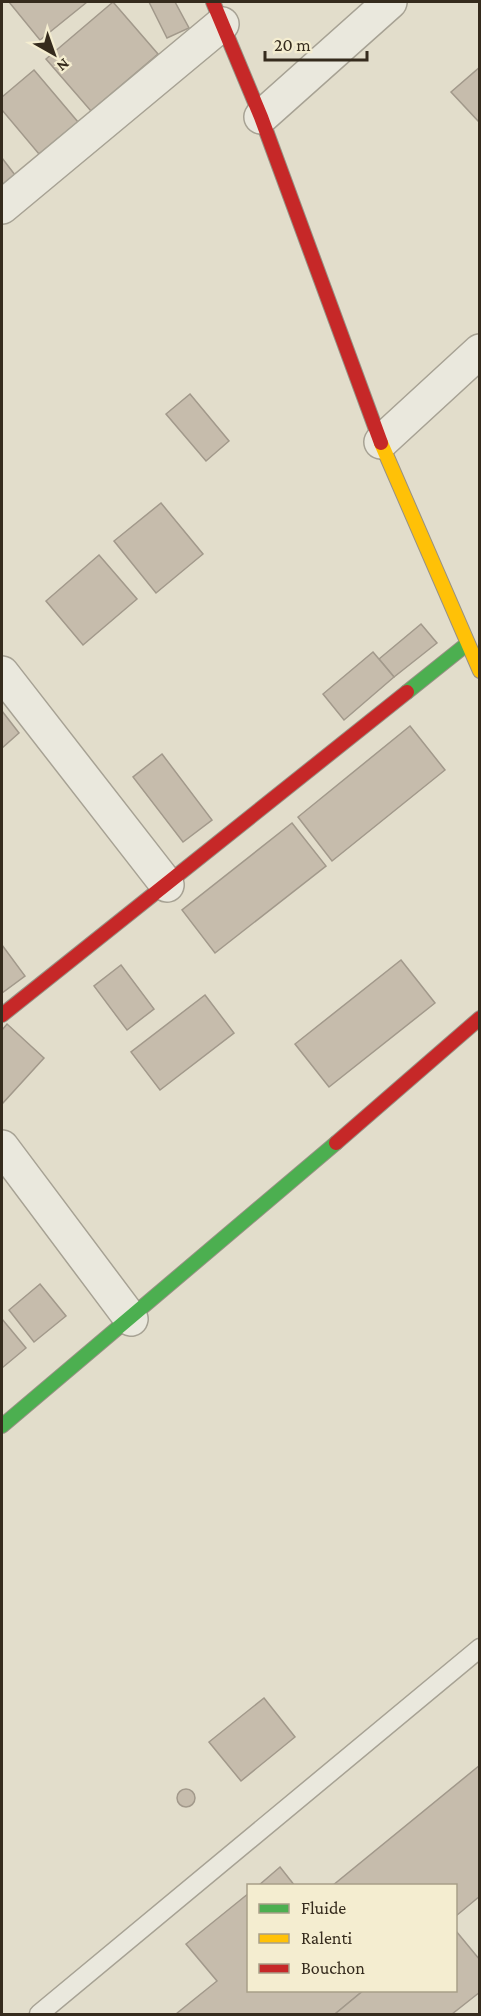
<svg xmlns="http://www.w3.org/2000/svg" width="481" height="2016" font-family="'Crimson Pro',serif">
  <rect width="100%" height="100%" fill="#e2ddcb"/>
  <g fill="#c6bcac" stroke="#a2998b" stroke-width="1.5">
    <polygon points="9,2 87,2 40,40"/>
    <polygon points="113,2 158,54 91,111 46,59"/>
    <polygon points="149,2 175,2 189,28 167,38"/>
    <polygon points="480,67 480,123 451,92"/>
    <polygon points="34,70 78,122 39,154 2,110 2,97"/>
    <polygon points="2,158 15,175 2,186"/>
    <polygon points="190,394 229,441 206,461 166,414"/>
    <polygon points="161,503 203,554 156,593 114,541"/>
    <polygon points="99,555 137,599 83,645 46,601"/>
    <polygon points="421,624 437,643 394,677 379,659"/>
    <polygon points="373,652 394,677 344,720 323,694"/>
    <polygon points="2,711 19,733 2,748"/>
    <polygon points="410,726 445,770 332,861 298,817"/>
    <polygon points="162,754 212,820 183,842 133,777"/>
    <polygon points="292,823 326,866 215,953 182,910"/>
    <polygon points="2,945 25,976 2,993"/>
    <polygon points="401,960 435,1003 329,1087 295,1044"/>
    <polygon points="121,965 154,1009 127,1030 94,986"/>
    <polygon points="205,995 234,1033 160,1090 131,1052"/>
    <polygon points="7,1024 44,1058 2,1104 2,1030"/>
    <polygon points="40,1284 66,1316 34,1342 9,1310"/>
    <polygon points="2,1319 26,1348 2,1368"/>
    <polygon points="264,1698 295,1737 241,1781 209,1742"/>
    <polygon points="480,1765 480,1896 456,1916 456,1886 332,1886"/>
    <circle cx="186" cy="1798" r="9"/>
    <polygon points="280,1867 295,1886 258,1886"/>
    <polygon points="249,1893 249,1990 364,1990 335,2014 176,2014 217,1981 186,1944"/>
    <polygon points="456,1931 480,1960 480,1992 452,2014 335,2014 364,1990 456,1990"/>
  </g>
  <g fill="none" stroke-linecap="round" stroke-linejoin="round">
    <g stroke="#a7a294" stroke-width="21">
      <polyline id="lane" points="39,2014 480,1648"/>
    </g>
    <g stroke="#a7a294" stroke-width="36">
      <g id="street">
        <polyline points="261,117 390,2"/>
        <polyline points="2,207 222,24"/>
        <polyline points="381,442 480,351"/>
        <polyline points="2,673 167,885"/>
        <polyline points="2,1147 131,1319"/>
      </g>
    </g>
    <g stroke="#979184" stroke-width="16">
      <g id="fast">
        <polyline points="407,692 467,644"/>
        <polyline points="2,1426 336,1143"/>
      </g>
    </g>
    <g stroke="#979184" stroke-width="16">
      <polyline id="slow" points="381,443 480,671"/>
    </g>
    <g stroke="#979184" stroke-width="16">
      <g id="jam">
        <polyline points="213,2 261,117 381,443"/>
        <polyline points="2,1015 407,692"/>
        <polyline points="336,1143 480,1018"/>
      </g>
    </g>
    <use href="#lane" stroke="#eae8dd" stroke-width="18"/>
    <use href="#street" stroke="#eae8dd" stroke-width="33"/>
    <use href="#fast" stroke="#4caf50" stroke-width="14"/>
    <use href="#slow" stroke="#ffc107" stroke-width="14"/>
    <use href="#jam" stroke="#c62828" stroke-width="14"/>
  </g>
  <rect width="481" height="2016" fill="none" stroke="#352b1d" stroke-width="6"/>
  <rect x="247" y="1884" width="210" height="108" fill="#f4edd0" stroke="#a89f88" stroke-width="1.5"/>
  <rect x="259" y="1904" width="30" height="9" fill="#4caf50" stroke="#a89f88" stroke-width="1.5"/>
  <text x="301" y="1914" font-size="18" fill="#352b1d">Fluide</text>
  <rect x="259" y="1934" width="30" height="9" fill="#ffc107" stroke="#a89f88" stroke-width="1.5"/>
  <text x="301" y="1944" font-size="18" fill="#352b1d">Ralenti</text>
  <rect x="259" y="1964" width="30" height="9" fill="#c62828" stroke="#a89f88" stroke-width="1.5"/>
  <text x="301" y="1974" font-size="18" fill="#352b1d">Bouchon</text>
  <g transform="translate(54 54) rotate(140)" stroke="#f4edd0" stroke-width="4.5" paint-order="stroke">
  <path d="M0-4.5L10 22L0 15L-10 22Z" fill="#352b1d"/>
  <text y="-9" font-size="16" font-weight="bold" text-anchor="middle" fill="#352b1d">N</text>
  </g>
  <path d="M265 51v9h102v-9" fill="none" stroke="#352b1d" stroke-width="3"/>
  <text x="274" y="51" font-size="18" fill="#352b1d" stroke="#f4edd0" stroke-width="4.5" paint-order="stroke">20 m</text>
</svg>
